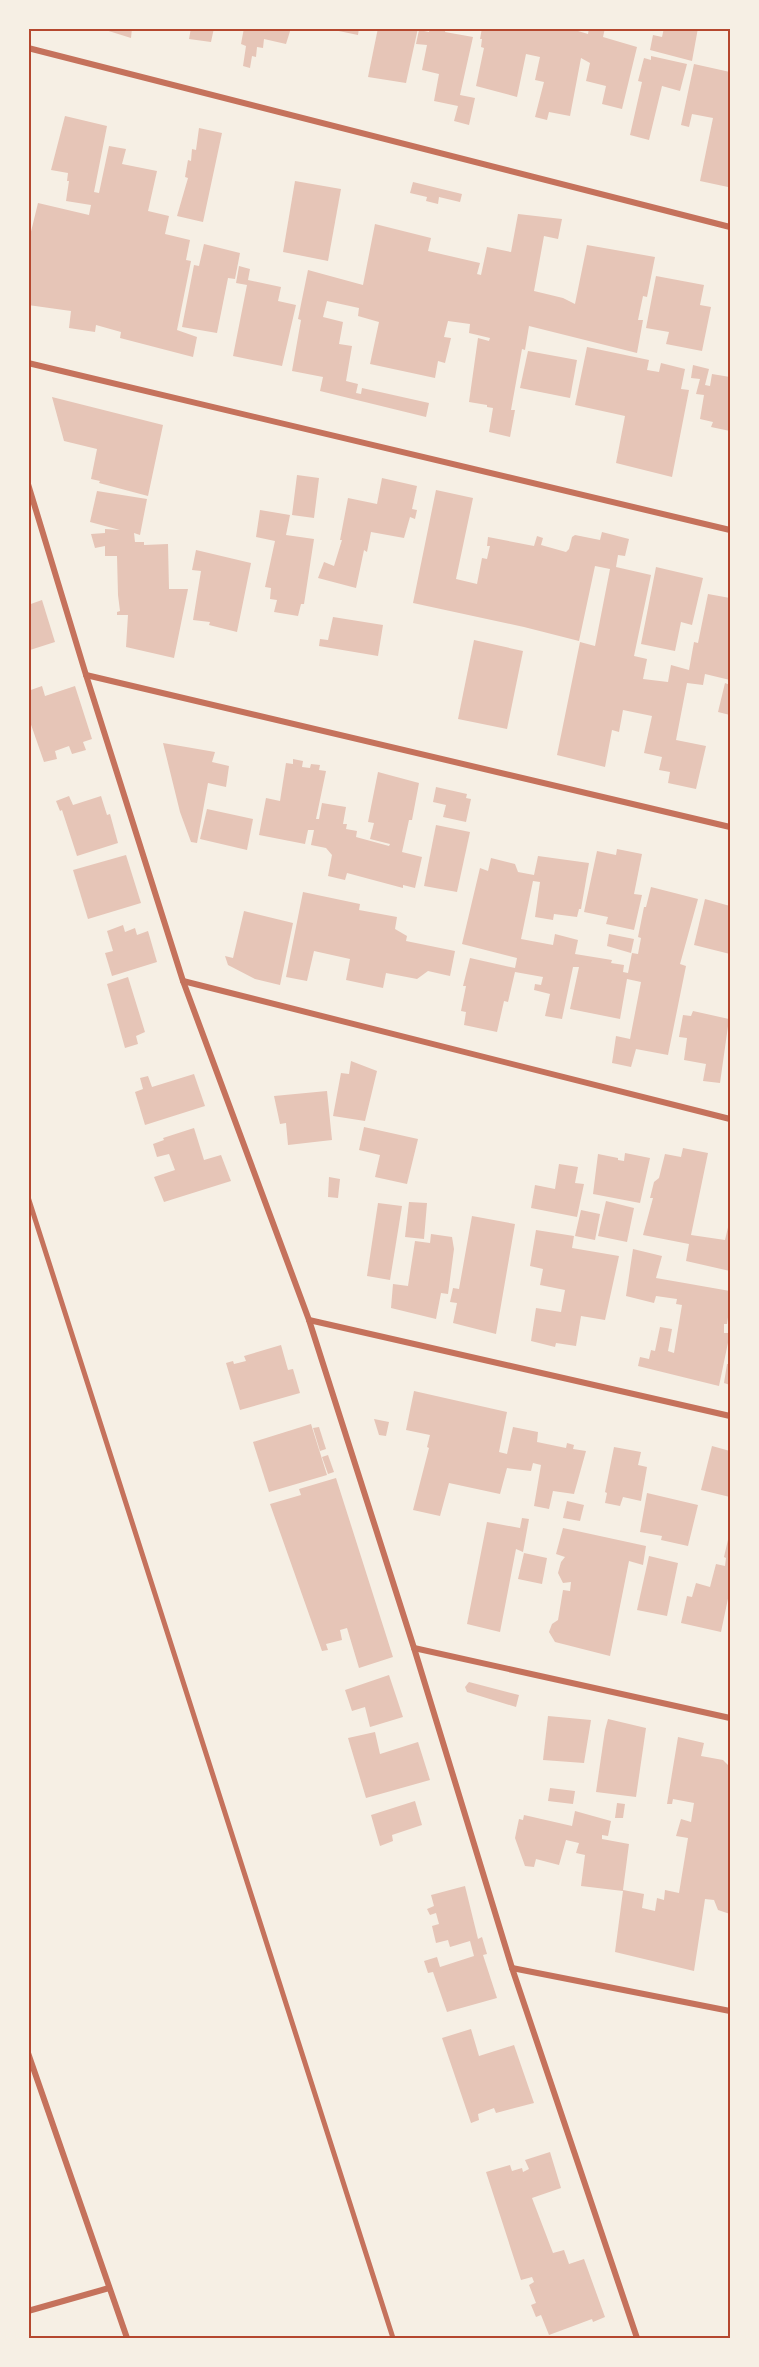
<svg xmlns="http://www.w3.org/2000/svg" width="759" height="2367" font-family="Karla,sans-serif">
  <rect width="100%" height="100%" fill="#f6efe4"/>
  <g fill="#e6c5b7">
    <polygon points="99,28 132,28 131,38"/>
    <polygon points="191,28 214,28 211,42 189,39"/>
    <polygon points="244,28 291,28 286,44 264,39 263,48 257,47 256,57 252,56 250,68 243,66 246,46 241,44"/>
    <polygon points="324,28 359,28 358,35"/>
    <polygon points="378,28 418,28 406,83 368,77"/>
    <polygon points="430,28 446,28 445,32 473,37 460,95 475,98 469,125 454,121 458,106 434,101 439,74 422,70 427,45 416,44 419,30 429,32"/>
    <polygon points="482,28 568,28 588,34 589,28 605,28 603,37 637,47 622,109 602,104 606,86 586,81 590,63 581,58 570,116 549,112 547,120 535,117 544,82 535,80 540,57 526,54 517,97 476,86 484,48 481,47 482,39 480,39"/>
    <polygon points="664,28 698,28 692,61 650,50 653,35 662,37"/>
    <polygon points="651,56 687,64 680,91 662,86 649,140 630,135 642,82 638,81 644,58 651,60"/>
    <polygon points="694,64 730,72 730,174 728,187 700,181 713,118 692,114 689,127 681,125"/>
    <polygon points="65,116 107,126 94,192 99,193 109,146 126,149 122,164 157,171 148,211 169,216 165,234 190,240 186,260 191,261 177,330 197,337 193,357 120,338 121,332 96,325 95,332 69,328 71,311 28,305 28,244 38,203 89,215 91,205 66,201 69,181 67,181 68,173 51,170"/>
    <polygon points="199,128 222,133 203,222 177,216 188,178 185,177 188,160 191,161 192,149 196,150"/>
    <polygon points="295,181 341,189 328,261 283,252"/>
    <polygon points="413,182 462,194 460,202 439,197 438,204 426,201 427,197 410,193"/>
    <polygon points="518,214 562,219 558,239 544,236 534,291 563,298 575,304 587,245 655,257 647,297 643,296 638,320 643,320 637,353 529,326 525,350 522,349 511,410 515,410 510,437 489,432 493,408 487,407 487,405 469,402 478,338 489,341 490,338 469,333 470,324 448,321 444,337 451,338 445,363 438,361 435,378 370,364 379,322 358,316 359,308 327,301 323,317 343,322 339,344 352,346 346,381 358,384 356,393 361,394 362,388 429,403 426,417 320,391 323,377 292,371 301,320 298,319 308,270 363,285 375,224 431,238 428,251 480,263 477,274 481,275 487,247 511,252"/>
    <polygon points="204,244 240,253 235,279 228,278 217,333 182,327 194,265 199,266"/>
    <polygon points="239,266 250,269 248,280 281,287 278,301 296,305 282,366 233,356 247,285 236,283"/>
    <polygon points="656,276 704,285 700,305 711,307 702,351 666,344 669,332 646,328"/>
    <polygon points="587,347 649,360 647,370 659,372 661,363 685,369 681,389 689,390 672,477 616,463 625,416 575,405"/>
    <polygon points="528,351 577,360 570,398 520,388"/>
    <polygon points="693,365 709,369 705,385 710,386 712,374 730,377 730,431 711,427 713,422 700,419 704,395 696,394 700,379 691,378"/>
    <polygon points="52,397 163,425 148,496 99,483 100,481 91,479 97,449 64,441"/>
    <polygon points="297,475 319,478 314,518 292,515"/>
    <polygon points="382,478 417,486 412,509 417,510 415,519 410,517 404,538 371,532 367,552 364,550 356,588 318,578 324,562 334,566 342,540 340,540 348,498 377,504"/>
    <polygon points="436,490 473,498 456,579 477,584 482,558 487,559 490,546 487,546 488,537 534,546 537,536 543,538 541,545 566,552 569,549 572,537 575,535 600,540 602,532 629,539 625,556 618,555 616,567 651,575 634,656 647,659 643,679 668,682 671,665 689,670 694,642 698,643 708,594 730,598 730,680 705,674 703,685 687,683 676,740 706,746 696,789 668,783 670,772 659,770 662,757 644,753 652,716 623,710 619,732 612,730 605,767 557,755 580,642 595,646 610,569 595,566 579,641 524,627 413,603"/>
    <polygon points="97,491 147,499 140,535 134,533 135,542 144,542 144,545 168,544 169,589 188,589 174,658 126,647 128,615 117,615 117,612 120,611 118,595 117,556 105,556 105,546 95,548 91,534 105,533 105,529 120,530 90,522"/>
    <polygon points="260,510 290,515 286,535 314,539 304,604 301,604 298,616 274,612 277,600 270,599 271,588 265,587 275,541 256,537"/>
    <polygon points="196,550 251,563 237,632 209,625 210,622 193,620 201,571 192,570"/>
    <polygon points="656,567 703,578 692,625 681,622 675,651 641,644"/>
    <polygon points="42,600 55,642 30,650 28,605"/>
    <polygon points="333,617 383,625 378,656 319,646 320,639 328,640"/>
    <polygon points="474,640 523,651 507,729 458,719"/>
    <polygon points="725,683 730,685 730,715 718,712"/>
    <polygon points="42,686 45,696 75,686 92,739 83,742 86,750 72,754 69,746 55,751 57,759 44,762 28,716 28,691"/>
    <polygon points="163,743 215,752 212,762 229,766 226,787 208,783 197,843 191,842 180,812"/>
    <polygon points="293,759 303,761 302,767 310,768 311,764 320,765 319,770 326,771 316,819 319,819 322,803 346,807 343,824 347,824 346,829 357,831 356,837 389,846 390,844 370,839 374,823 368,822 378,772 419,783 412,820 409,820 402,852 422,857 415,888 403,885 403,888 347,873 345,880 328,876 332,855 326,848 311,845 314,830 308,830 305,844 259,835 266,798 280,801 286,763 293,764"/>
    <polygon points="436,787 467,794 466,798 471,799 466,822 443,817 446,805 433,802"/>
    <polygon points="69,796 73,805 101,796 107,815 110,814 118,843 77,856 62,810 60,811 56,801"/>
    <polygon points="207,809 253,819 247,850 200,839"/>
    <polygon points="436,825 470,832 457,892 424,886"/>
    <polygon points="617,849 642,854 634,894 642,895 634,930 606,924 608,917 584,912 597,851 616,855"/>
    <polygon points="126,855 141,903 88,919 73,870"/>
    <polygon points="538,856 589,863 581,909 579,909 577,917 554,914 553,920 535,917 540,882 533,881 521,939 553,945 555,934 578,940 575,954 612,960 611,963 624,965 623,972 628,973 632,953 638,954 641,938 638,937 644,907 646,907 651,887 698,899 680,964 686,966 668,1055 636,1049 631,1067 612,1063 616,1036 630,1039 641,982 627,979 620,1019 570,1009 579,967 573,967 562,1019 545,1016 550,994 534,990 535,984 541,985 543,977 515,972 508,1002 504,1001 497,1032 464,1025 466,1012 461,1011 466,986 463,986 470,958 515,968 517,958 462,944 480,868 488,871 491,858 515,864 518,872 534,875"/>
    <polygon points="303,892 360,904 359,910 397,917 395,929 407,936 406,941 455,951 450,976 428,971 417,979 386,973 383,988 346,980 350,959 314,951 307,981 286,977"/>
    <polygon points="705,899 730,906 730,954 694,945"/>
    <polygon points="244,911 293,923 280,985 255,979 228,965 225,956 233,958"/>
    <polygon points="123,925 125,932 135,928 137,935 148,931 157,962 112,976 105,953 113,951 107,931"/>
    <polygon points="609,934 634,939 631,953 607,946"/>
    <polygon points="128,977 145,1032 136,1036 138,1044 125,1048 107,984"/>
    <polygon points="693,1011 729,1019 720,1083 703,1081 706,1064 684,1060 687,1038 679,1037 683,1015 691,1016"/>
    <polygon points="351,1061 377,1071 365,1121 333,1116 341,1073 349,1074"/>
    <polygon points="194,1074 205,1106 145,1125 135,1092 143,1089 140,1078 148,1076 152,1087"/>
    <polygon points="327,1091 332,1140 288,1145 286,1123 280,1124 274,1096"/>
    <polygon points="364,1127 418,1139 407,1184 375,1177 380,1155 359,1150"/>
    <polygon points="194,1128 204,1160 221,1155 231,1181 164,1202 154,1177 175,1170 169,1154 157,1157 153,1144 164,1140 163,1138"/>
    <polygon points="683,1148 708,1153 691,1235 725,1240 730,1219 730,1271 686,1261 689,1244 643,1235 653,1198 650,1198 654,1182 659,1178 665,1154 681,1157"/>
    <polygon points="625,1153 650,1158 640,1203 593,1194 598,1154 618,1158 618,1160 624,1161"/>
    <polygon points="559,1164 578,1167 575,1183 584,1184 577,1217 531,1208 535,1185 555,1189"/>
    <polygon points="329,1177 340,1179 338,1198 328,1197"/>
    <polygon points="606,1201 634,1208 627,1242 598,1236"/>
    <polygon points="409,1202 427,1203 424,1239 405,1237"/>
    <polygon points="378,1203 402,1206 390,1280 367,1276"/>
    <polygon points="581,1210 600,1214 595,1240 575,1236"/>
    <polygon points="472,1216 515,1224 496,1334 453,1323 457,1303 450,1302 453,1288 459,1289"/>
    <polygon points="536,1230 574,1236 572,1248 619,1256 605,1320 581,1316 576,1346 556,1343 555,1347 531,1341 536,1308 561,1312 565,1290 540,1285 543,1269 530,1266"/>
    <polygon points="431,1234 452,1237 454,1249 448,1294 441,1293 436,1319 391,1308 393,1284 408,1286 415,1241 430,1243"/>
    <polygon points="633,1249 662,1256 656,1278 730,1291 730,1304 727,1324 724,1324 724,1333 730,1333 719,1386 638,1366 640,1357 649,1359 651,1350 655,1351 660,1327 672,1329 668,1351 674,1353 682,1305 676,1304 677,1299 656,1296 654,1303 626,1296"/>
    <polygon points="281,1345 288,1370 293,1369 300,1393 240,1410 226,1363 233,1361 234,1364 246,1361 244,1356"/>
    <polygon points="727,1364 730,1364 730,1385 724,1383"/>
    <polygon points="414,1391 507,1412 499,1452 507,1454 513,1427 538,1432 537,1442 566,1448 567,1443 574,1445 573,1449 586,1451 574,1494 553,1491 549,1509 534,1506 541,1465 533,1463 531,1471 507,1468 500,1494 449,1483 440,1516 413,1510 429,1448 427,1447 430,1435 406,1430"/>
    <polygon points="374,1419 389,1422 386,1436 379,1435"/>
    <polygon points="311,1424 327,1475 269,1492 253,1442"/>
    <polygon points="319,1427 326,1449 320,1451 313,1428"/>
    <polygon points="712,1446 730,1451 730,1497 701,1490"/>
    <polygon points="614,1447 641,1452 638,1465 647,1467 641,1501 623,1497 620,1506 605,1503 607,1493 605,1492"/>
    <polygon points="328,1455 334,1472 328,1474 322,1457"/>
    <polygon points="336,1478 393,1657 359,1668 347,1628 340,1630 342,1640 326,1644 328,1650 322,1651 270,1504 301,1495 299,1489"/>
    <polygon points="647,1493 698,1505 688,1546 661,1540 662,1536 640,1532"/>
    <polygon points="567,1501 584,1505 580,1521 563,1518"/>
    <polygon points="522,1518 529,1519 523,1552 516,1549 500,1632 467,1624 487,1522 520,1528"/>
    <polygon points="563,1528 646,1546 643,1565 629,1561 610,1656 555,1642 549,1632 552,1624 558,1620 563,1590 570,1591 571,1582 563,1583 558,1573 561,1562 565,1557 556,1554"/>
    <polygon points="730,1531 730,1589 721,1632 681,1623 687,1596 692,1597 696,1583 710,1587 716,1564 725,1566 726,1558 724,1557"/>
    <polygon points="524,1553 547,1558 542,1584 518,1579"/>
    <polygon points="649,1556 678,1563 667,1616 637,1610"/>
    <polygon points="389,1675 403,1717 370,1727 365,1707 352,1711 345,1690"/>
    <polygon points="469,1682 519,1695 516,1707 467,1692 465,1687"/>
    <polygon points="548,1716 591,1720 584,1763 543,1760"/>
    <polygon points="608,1719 646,1728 636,1797 596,1792 605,1730"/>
    <polygon points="375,1732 380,1754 418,1742 430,1780 366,1798 348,1738"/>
    <polygon points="678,1737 704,1743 701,1756 723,1760 730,1767 730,1914 718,1910 714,1900 705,1899 694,1971 615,1952 623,1891 581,1886 585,1855 576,1853 579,1843 566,1840 559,1865 536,1859 534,1867 525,1866 515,1838 519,1819 523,1820 524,1815 572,1826 575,1811 611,1821 608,1836 602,1835 602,1839 629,1844 623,1890 644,1894 642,1908 655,1911 657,1898 664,1900 665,1890 679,1893 688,1838 676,1836 681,1819 691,1822 694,1803 673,1799 672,1804 667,1804"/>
    <polygon points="550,1788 575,1791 573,1804 548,1801"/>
    <polygon points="415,1801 422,1825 392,1835 393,1841 380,1846 371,1815"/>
    <polygon points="617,1803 625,1804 623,1818 615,1818"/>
    <polygon points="465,1886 478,1939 482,1937 487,1954 483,1955 497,1998 447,2012 433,1972 428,1973 424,1961 437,1957 440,1967 474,1956 470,1941 450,1947 448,1940 436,1943 432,1926 439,1924 436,1913 430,1915 427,1909 434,1906 431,1895"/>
    <polygon points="471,2029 479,2056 514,2045 534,2103 496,2113 494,2108 478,2114 479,2120 471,2123 442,2038"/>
    <polygon points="550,2152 561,2188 532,2198 553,2253 564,2250 569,2264 584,2259 605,2317 593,2322 592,2319 549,2335 541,2315 536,2317 531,2305 536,2303 529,2285 534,2282 532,2277 521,2280 486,2172 510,2165 512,2171 522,2168 523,2172 529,2169 525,2160"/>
  </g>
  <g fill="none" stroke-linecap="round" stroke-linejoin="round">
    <polyline stroke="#c5725c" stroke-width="5" points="28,1197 393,2338"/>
    <g stroke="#c5725c" stroke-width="6">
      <polyline points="28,48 730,227"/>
      <polyline points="28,363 730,530"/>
      <polyline points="28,484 86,675 183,981 309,1320 414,1648 512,1968 637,2338"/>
      <polyline points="86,675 730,827"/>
      <polyline points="183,981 730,1119"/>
      <polyline points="309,1320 730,1416"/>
      <polyline points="414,1648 730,1718"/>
      <polyline points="512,1968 730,2011"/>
      <polyline points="28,2053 127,2338"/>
      <polyline points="28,2311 109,2288"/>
    </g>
  </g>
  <rect width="759" height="2367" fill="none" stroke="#f6efe4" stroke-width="60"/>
  <rect x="30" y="30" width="699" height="2307" fill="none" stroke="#b5482f" stroke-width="2"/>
</svg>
